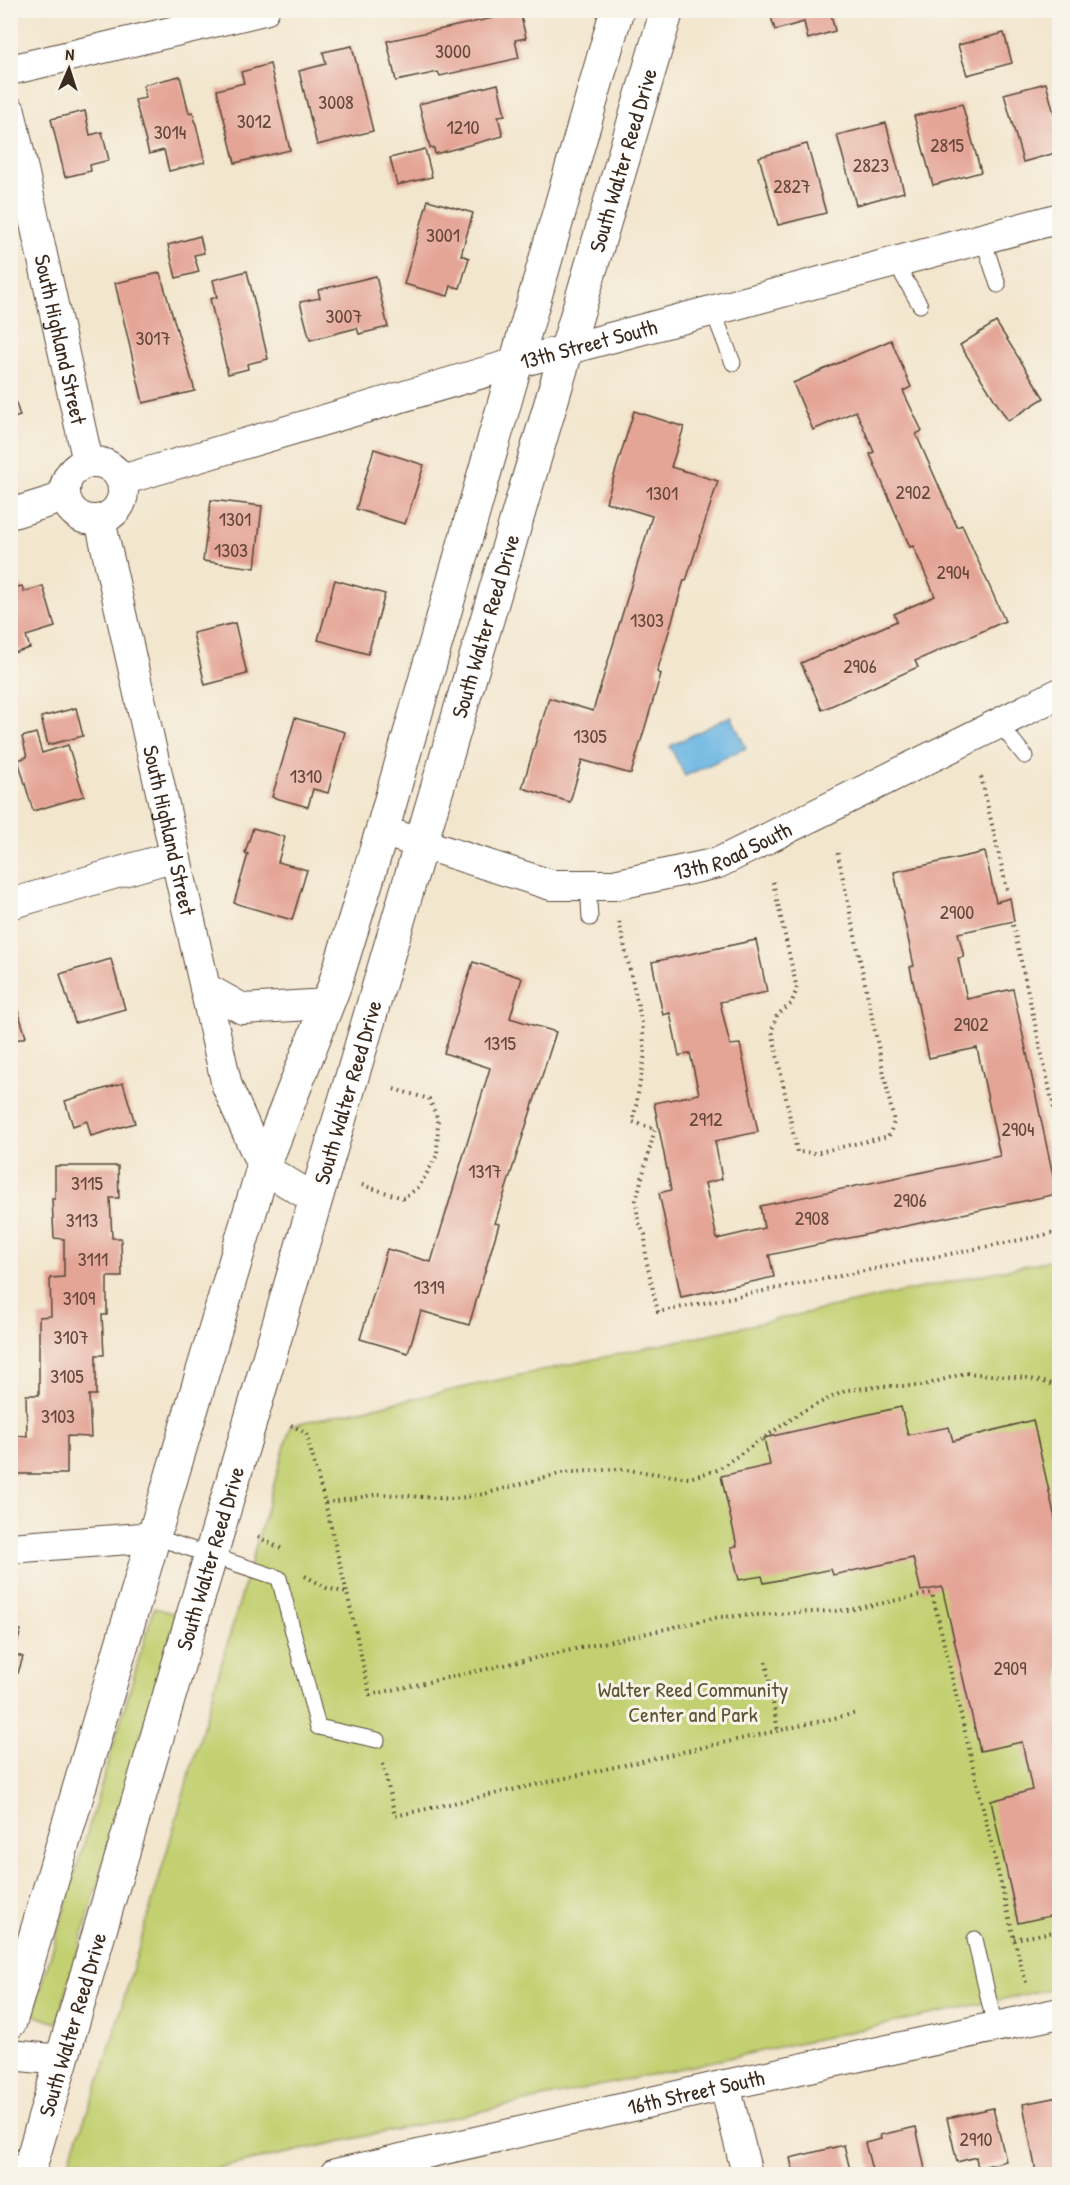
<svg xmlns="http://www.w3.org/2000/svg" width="1070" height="2185" font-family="'Patrick Hand',sans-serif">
  <rect width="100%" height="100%" fill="#f7f3e8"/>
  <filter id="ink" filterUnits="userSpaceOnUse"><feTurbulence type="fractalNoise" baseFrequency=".0167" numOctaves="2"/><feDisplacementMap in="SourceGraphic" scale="12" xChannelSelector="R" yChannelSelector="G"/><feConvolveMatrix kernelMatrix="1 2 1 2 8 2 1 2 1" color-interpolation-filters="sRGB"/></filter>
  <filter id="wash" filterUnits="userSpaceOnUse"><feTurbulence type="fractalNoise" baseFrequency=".008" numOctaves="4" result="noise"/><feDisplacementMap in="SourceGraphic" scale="24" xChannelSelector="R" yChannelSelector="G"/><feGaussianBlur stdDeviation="1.35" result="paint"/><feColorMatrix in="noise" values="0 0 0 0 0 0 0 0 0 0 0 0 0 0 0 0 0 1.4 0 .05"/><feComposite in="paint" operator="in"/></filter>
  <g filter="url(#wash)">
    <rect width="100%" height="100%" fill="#f3e6ce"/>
    <g fill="#c2d071" stroke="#7e7d48" stroke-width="1.5">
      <polygon points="1059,1258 1059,1987 190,2174 73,2174 70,2157 102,2074 291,1425"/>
      <polygon points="154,1608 177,1614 57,2023 33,2015"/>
    </g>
    <polygon fill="#6ab5e3" stroke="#527080" stroke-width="1.5" points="731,716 746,748 685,776 670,746"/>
    <g id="blocks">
      <g fill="#e4a496">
        <polygon points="769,10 830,10 835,31 808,39 804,22 775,30"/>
        <polygon points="520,12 526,38 515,40 519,58 440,76 438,72 396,81 387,41"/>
        <polygon points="1004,33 1012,63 967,75 958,45"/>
        <polygon points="352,46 373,131 317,145 299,71 326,64 323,52"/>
        <polygon points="270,64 290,150 235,163 217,90 244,83 241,72"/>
        <polygon points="180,76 189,113 193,112 205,162 169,171 164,150 149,154 135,100 146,98 143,85"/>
        <polygon points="1046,83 1059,133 1059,152 1023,162 1004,94"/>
        <polygon points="498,84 505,115 498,116 503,136 435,154 434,148 430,148 419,104"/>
        <polygon points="962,104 981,172 933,185 914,116"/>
        <polygon points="85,111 90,135 102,132 109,160 90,165 91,171 65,177 51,119"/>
        <polygon points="886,123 904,192 856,205 837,135"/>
        <polygon points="807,144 826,213 778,225 759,157"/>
        <polygon points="425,149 432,177 397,185 390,158"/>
        <polygon points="428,200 473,213 461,255 469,258 460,288 451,286 448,296 404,284"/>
        <polygon points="200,236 204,253 194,255 199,272 176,278 168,245"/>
        <polygon points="247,271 268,359 247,364 248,369 228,374 210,299 217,297 213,280"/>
        <polygon points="160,273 195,391 143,403 115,283"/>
        <polygon points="376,276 388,327 359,334 357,328 310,340 300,302 320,298 318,290"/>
        <polygon points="996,322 1044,398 1008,421 960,345"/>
        <polygon points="891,340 911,387 903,391 922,431 916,434 957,527 962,525 1005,621 915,661 918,667 822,710 801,663 897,621 894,614 935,596 913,546 910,547 870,454 874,452 856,411 813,430 793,383"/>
        <polygon points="10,384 20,416 10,419"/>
        <polygon points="634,411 684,427 671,467 718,481 686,581 684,580 657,672 661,674 631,774 582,760 570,802 522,788 549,698 593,711 652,516 606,502"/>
        <polygon points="374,449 424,465 405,524 356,509"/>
        <polygon points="211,500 262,506 255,568 203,561"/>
        <polygon points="335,580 385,594 368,654 318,640"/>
        <polygon points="22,586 24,592 43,586 55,627 26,636 30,648 10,654 10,589"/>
        <polygon points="235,623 247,674 205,685 193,633"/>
        <polygon points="76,708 83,736 48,745 41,717"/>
        <polygon points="295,718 345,732 328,793 313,789 308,807 272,797"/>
        <polygon points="36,733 42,753 68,745 84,796 33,811 18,760 27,757 22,737"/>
        <polygon points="253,828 285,837 278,862 307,870 292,920 234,903 248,854 245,853"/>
        <polygon points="985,852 996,902 1010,898 1014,921 958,933 964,957 958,958 967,999 1013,989 1057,1194 769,1255 774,1277 681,1297 659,1193 671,1190 654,1103 699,1094 690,1053 679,1056 670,1013 663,1015 652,962 756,940 767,992 720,1002 730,1045 740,1044 758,1132 715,1141 722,1179 705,1183 717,1239 764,1228 760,1206 1000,1156 977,1048 929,1058 910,967 914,966 894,872"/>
        <polygon points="111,959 125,1009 75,1023 60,974"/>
        <polygon points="473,962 522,978 510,1018 556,1032 495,1223 499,1224 469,1325 421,1311 408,1353 360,1339 387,1249 431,1262 490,1068 444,1053"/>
        <polygon points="10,985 26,1037 10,1042"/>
        <polygon points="123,1083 135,1123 91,1136 87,1121 73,1126 65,1101"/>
        <polygon points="55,1166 118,1166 119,1198 110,1198 112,1238 121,1238 122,1277 107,1277 107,1315 102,1315 104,1355 96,1355 96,1395 89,1395 91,1437 67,1436 67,1474 11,1474 10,1435 27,1436 26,1395 39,1395 39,1317 51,1316 50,1278 64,1277 64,1239 54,1238 52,1199 55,1199"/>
        <polygon points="901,1407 908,1435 949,1427 953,1441 1033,1420 1059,1536 1059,1914 1018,1923 991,1801 1032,1790 1022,1742 980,1751 942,1587 921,1591 913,1558 833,1575 831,1569 764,1583 762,1576 739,1580 731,1547 737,1546 721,1476 770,1465 764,1438"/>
        <polygon points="10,1613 19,1616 15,1629 21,1630 14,1654 23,1657 18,1673 10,1671"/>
        <polygon points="1058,2097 1059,2167 1036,2172 1023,2104"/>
        <polygon points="993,2108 1006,2161 978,2168 976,2157 957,2162 947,2118"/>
        <polygon points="916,2127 926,2174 873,2174 865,2143 881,2139 880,2135"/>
        <polygon points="844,2145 851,2174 794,2174 790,2158"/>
      </g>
    </g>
  </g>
  <g filter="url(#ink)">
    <use href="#blocks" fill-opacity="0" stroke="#574638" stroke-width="1.5"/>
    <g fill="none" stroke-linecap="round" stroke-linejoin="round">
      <g stroke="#574638" stroke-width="17">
        <g id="service">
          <polyline points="983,239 998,285"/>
          <polyline points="895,262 920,305"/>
          <polyline points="713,311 733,363"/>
          <polyline points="999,723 1025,756"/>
          <polyline points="588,885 590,918"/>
          <polyline points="155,1537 279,1578 318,1727 377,1740"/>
          <polyline points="975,1939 995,2027"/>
        </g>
      </g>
      <g stroke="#574638" stroke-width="32">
        <g id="minor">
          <polyline points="10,70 264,10"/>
          <path id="s1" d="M10 111 88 462"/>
          <circle cx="94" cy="491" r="29"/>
          <path id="s2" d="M122 480 516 363 1060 218"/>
          <polyline points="10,514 65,497"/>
          <path id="s3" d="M100 520 227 1086 263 1168 315 1199"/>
          <path id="s4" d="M382 831 551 885H614L718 863 1060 693"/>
          <polyline points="10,904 175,856"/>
          <polyline points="205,988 243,1009 328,1004"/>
          <polyline points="10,1548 155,1537"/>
          <polyline points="10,2055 62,2060"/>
          <polyline points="725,2085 747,2174"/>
          <path id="s5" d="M335 2174 725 2085 1060 2013"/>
        </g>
      </g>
      <g stroke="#574638" stroke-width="35">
        <g id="secondary">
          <polyline points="10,2022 263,1168 334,987 382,831 617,10"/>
          <path id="s6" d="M28 2174 667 10"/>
        </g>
      </g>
      <g stroke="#574638" stroke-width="4" stroke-dasharray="1.5 4.5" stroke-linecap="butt">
        <polyline points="981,777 1008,894"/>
        <polyline points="773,882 797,989 791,1004 777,1015 772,1030 797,1152 815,1153 889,1136 894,1122 837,850"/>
        <polyline points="619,922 642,1023 645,1054 633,1122 655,1129 636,1200 638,1221 645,1235 646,1259 658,1312 1045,1235 1060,1230"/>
        <polyline points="1013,925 1060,1136"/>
        <polyline points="362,1185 403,1198 419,1187 437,1155 438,1119 429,1099 390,1088"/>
        <polyline points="291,1425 306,1433 325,1503 380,1494 453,1499 484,1494 562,1473 619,1469 689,1478 717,1470 803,1411 847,1390 887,1386 921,1386 966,1373 1027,1378 1060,1386"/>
        <polyline points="325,1503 347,1593"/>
        <polyline points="258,1537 284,1550"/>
        <polyline points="305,1576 327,1588 347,1593 370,1695 719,1617 849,1610 932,1593 1014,1939 1027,1986"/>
        <polyline points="766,1662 778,1731"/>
        <polyline points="383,1764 395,1816 857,1713"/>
        <polyline points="1014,1939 1060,1931"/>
      </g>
      <use href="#service" stroke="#fff" stroke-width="15"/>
      <use href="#minor" stroke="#fff" stroke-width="30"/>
      <use href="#secondary" stroke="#fff" stroke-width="33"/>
    </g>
  </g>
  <g text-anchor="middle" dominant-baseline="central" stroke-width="6" stroke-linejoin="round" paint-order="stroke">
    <g font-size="20" fill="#65483c">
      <text x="453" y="50">3000</text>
      <text x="336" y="101">3008</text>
      <text x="254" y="120">3012</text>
      <text x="463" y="126">1210</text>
      <text x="170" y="131">3014</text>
      <text x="947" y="144">2815</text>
      <text x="871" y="164">2823</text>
      <text x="792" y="185">2827</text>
      <text x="443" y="234">3001</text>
      <text x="344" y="315">3007</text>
      <text x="153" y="337">3017</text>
      <text x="913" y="491">2902</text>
      <text x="662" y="492">1301</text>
      <text x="235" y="518">1301</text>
      <text x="231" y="549">1303</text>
      <text x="953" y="571">2904</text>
      <text x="647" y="619">1303</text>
      <text x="860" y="665">2906</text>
      <text x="590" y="735">1305</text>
      <text x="306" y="775">1310</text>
      <text x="957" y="911">2900</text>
      <text x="971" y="1023">2902</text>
      <text x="500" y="1042">1315</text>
      <text x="706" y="1118">2912</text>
      <text x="1018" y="1128">2904</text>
      <text x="485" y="1170">1317</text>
      <text x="87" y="1182">3115</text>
      <text x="910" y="1199">2906</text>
      <text x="812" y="1217">2908</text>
      <text x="82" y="1219">3113</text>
      <text x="93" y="1258">3111</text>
      <text x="429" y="1286">1319</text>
      <text x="79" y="1297">3109</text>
      <text x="71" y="1336">3107</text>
      <text x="67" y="1375">3105</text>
      <text x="58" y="1415">3103</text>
      <text x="1010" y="1667">2909</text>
      <text x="976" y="2138">2910</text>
    </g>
    <g font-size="22" fill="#3b2a1e" stroke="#f7f3e8">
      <text stroke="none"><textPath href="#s6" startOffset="2100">South Walter Reed Drive</textPath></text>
      <text stroke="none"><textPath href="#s1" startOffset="234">South Highland Street</textPath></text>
      <text stroke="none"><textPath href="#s2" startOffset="486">13th Street South</textPath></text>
      <text stroke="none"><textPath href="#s6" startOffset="1614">South Walter Reed Drive</textPath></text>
      <text stroke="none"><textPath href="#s3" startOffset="318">South Highland Street</textPath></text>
      <text stroke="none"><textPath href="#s4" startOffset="364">13th Road South</textPath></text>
      <text stroke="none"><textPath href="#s6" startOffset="1128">South Walter Reed Drive</textPath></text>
      <text stroke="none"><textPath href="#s6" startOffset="642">South Walter Reed Drive</textPath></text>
      <text stroke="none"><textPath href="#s6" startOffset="156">South Walter Reed Drive</textPath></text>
      <text stroke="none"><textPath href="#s5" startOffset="370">16th Street South</textPath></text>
    </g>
    <g font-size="22" fill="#5d5433" stroke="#f7f3e8">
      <text x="693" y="1689">Walter Reed Community<tspan x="693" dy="25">Center and Park</tspan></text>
    </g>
  </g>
  <rect width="1070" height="2185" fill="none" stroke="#f7f3e8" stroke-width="36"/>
  <g transform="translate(69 69) rotate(3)" stroke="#f7f3e8" stroke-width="4.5" paint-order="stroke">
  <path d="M0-4.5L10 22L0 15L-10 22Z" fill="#3b2a1e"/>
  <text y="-9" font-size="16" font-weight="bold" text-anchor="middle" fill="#3b2a1e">N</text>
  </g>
</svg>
